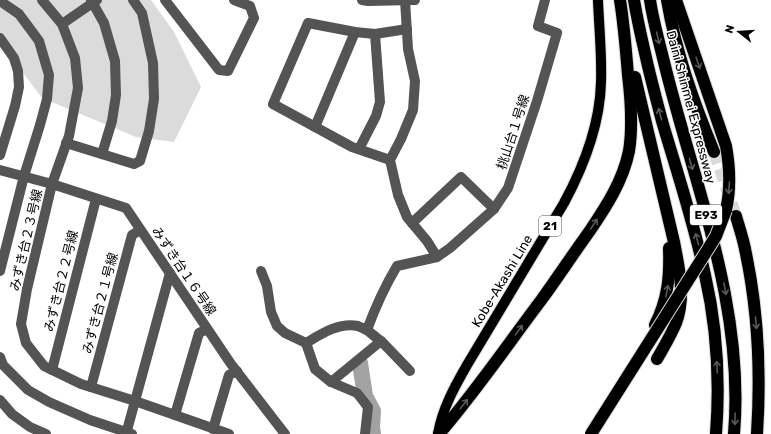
<svg xmlns="http://www.w3.org/2000/svg" width="771" height="434" font-family="Rubik,'Noto Sans JP',sans-serif">
  <rect width="100%" height="100%" fill="#fff"/>
  <polygon fill="#dbdbdb" points="0,0 151,0 174,32 201,87 174,142 136,137 42,98 0,42"/>
  <g fill="none" stroke-linecap="round" stroke-linejoin="round">
    <polyline stroke="#a2a2a2" stroke-width="16" points="360,363 365,396 373,411 372,427 373,434"/>
    <polyline stroke="#d9d9d9" stroke-width="12" stroke-dasharray="12 6" stroke-linecap="butt" points="714,152 736,216"/>
    <g stroke="#dbdbdb" stroke-width="12">
      <path id="major" d="M438 434C442 409 455 386 467 365L564 203C584 166 600 125 601 82 602 55 599 27 598 0"/>
    </g>
    <g stroke="#dbdbdb" stroke-width="14">
      <g id="highway">
        <path d="M634 0C637 18 641 36 645 53 650 76 656 98 662 121 677 172 694 223 705 275 717 327 720 381 716 434"/>
        <path d="M650 0C653 21 659 41 664 62 694 185 745 305 734 434"/>
        <path d="M667 0C676 53 694 103 714 152"/>
        <path d="M676 0 726 146C730 168 731 188 726 210"/>
        <path d="M635 77 674 242C679 268 686 296 676 323 671 335 664 347 657 359"/>
        <path d="M736 216C739 227 743 238 745 249 758 309 761 372 757 434"/>
        <path d="M655 325C668 299 670 277 669 248"/>
        <path d="M439 434C476 391 508 344 542 299 558 277 573 254 589 232 606 207 623 181 629 151 633 126 631 100 628 75 626 50 624 25 620 0"/>
      </g>
    </g>
    <g stroke="#545454" stroke-width="10">
      <polyline points="42,0 62,24 75,58 78,88 69,136 52,184 27,289 21,324 26,343 44,366 81,384 135,401 229,434"/>
      <polyline points="91,0 104,23 115,61 116,95 112,121 102,154"/>
      <polyline points="165,0 219,70 228,71 254,18 250,6 234,0"/>
      <polyline points="362,0 368,1 415,0"/>
      <polyline points="405,0 408,49 415,81 413,110 401,139 390,160 398,195 407,217 427,241 437,257"/>
      <polyline points="0,1 19,14 39,41 49,75 47,99 40,125 24,176 0,271"/>
      <polyline points="62,24 97,0"/>
      <polyline points="0,38 14,58 18,71 19,87 15,106 0,155"/>
      <polyline points="315,127 355,32"/>
      <polyline points="66,143 134,164 140,161 149,131 154,99 153,63 142,13 133,0"/>
      <polyline points="359,149 376,116 380,102 375,34"/>
      <polyline points="390,160 352,147 273,104 308,23 355,32 375,34 407,29"/>
      <polyline points="0,170 52,184 126,208 231,364 285,434"/>
      <polyline points="412,223 461,177 494,209"/>
      <polyline points="261,271 267,286 271,312 277,326 285,333 306,343"/>
      <polyline points="367,330 383,343 410,371"/>
      <path d="M306 343C321 334 339 322 358 326 361 327 364 329 367 330 375 308 385 286 397 266L437 257 450 248 494 209 508 188 537 101 557 33 538 26 545 0"/>
      <polyline points="306,343 315,369 331,382 357,393 368,407 365,434"/>
      <polyline points="0,357 3,365 28,390 49,402 90,420 132,434"/>
      <polyline points="52,370 96,199"/>
      <polyline points="331,382 381,341"/>
      <polyline points="91,387 132,235 140,230"/>
      <polyline points="0,400 12,414 30,427 46,434"/>
      <polyline points="175,415 199,333 207,329"/>
      <polyline points="213,429 229,375 237,371"/>
      <polyline points="126,434 170,273"/>
    </g>
    <use href="#major" stroke="#000" stroke-width="10"/>
    <use href="#highway" stroke="#000" stroke-width="12"/>
    <g stroke="#dbdbdb" stroke-width="14" stroke-linecap="butt">
      <polyline id="highway-bridge" points="591,434 708,249 716,236 726,210"/>
    </g>
    <use href="#highway-bridge" stroke="#000" stroke-width="12"/>
  </g>
  <defs><path id="oneway-shaft" d="M-6 0H5M1.5-3L5.5 0L1.5 3" fill="none" stroke-width="1.6" stroke-linecap="round" stroke-linejoin="round"/></defs>
  <g stroke="#595959">
    <use href="#oneway-shaft" transform="translate(658 38) rotate(77)"/>
    <use href="#oneway-shaft" transform="translate(698 63) rotate(71)"/>
    <use href="#oneway-shaft" transform="translate(660 114) rotate(-105)"/>
    <use href="#oneway-shaft" transform="translate(691 164) rotate(74)"/>
    <use href="#oneway-shaft" transform="translate(729 188) rotate(94)"/>
    <use href="#oneway-shaft" transform="translate(594 224) rotate(-56)"/>
    <use href="#oneway-shaft" transform="translate(697 239) rotate(-105)"/>
    <use href="#oneway-shaft" transform="translate(725 289) rotate(79)"/>
    <use href="#oneway-shaft" transform="translate(667 291) rotate(-80)"/>
    <use href="#oneway-shaft" transform="translate(756 323) rotate(85)"/>
    <use href="#oneway-shaft" transform="translate(519 330) rotate(-54)"/>
    <use href="#oneway-shaft" transform="translate(717 367) rotate(-93)"/>
    <use href="#oneway-shaft" transform="translate(464 404) rotate(-52)"/>
    <use href="#oneway-shaft" transform="translate(735 419) rotate(91)"/>
  </g>
  <g text-anchor="middle" dominant-baseline="central" stroke-width="3" stroke-linejoin="round" paint-order="stroke">
    <g fill="#fff" stroke="#4c4c4c" stroke-width="1">
      <rect x="690" y="205" width="32" height="20" rx="3"/>
      <rect x="539" y="216" width="22" height="20" rx="3"/>
    </g>
    <g font-size="12" font-weight="bold" fill="#000">
      <text x="706" y="215">E93</text>
      <text x="550" y="226">21</text>
    </g>
    <g font-size="13" fill="#000" stroke="#fff">
      <text transform="translate(691 107) rotate(75)">Daini Shinmei Expressway</text>
      <text transform="translate(513 132) rotate(-72)">桃山台１号線</text>
      <text transform="translate(26 240) rotate(-77)">みずき台２３号線</text>
      <text transform="translate(184 271) rotate(56)">みずき台１６号線</text>
      <text transform="translate(61 281) rotate(-76)">みずき台２２号線</text>
      <text transform="translate(502 281) rotate(-59)">Kobe-Akashi Line</text>
      <text transform="translate(100 303) rotate(-75)">みずき台２１号線</text>
    </g>
  </g>
  <g transform="translate(739 32) rotate(287)" stroke="#ffffff" stroke-width="3" paint-order="stroke">
  <path d="M0-3L7 15L0 10L-7 15Z" fill="#000000"/>
  <text y="-6" font-size="11" font-weight="bold" text-anchor="middle" fill="#000000">N</text>
  </g>
</svg>
